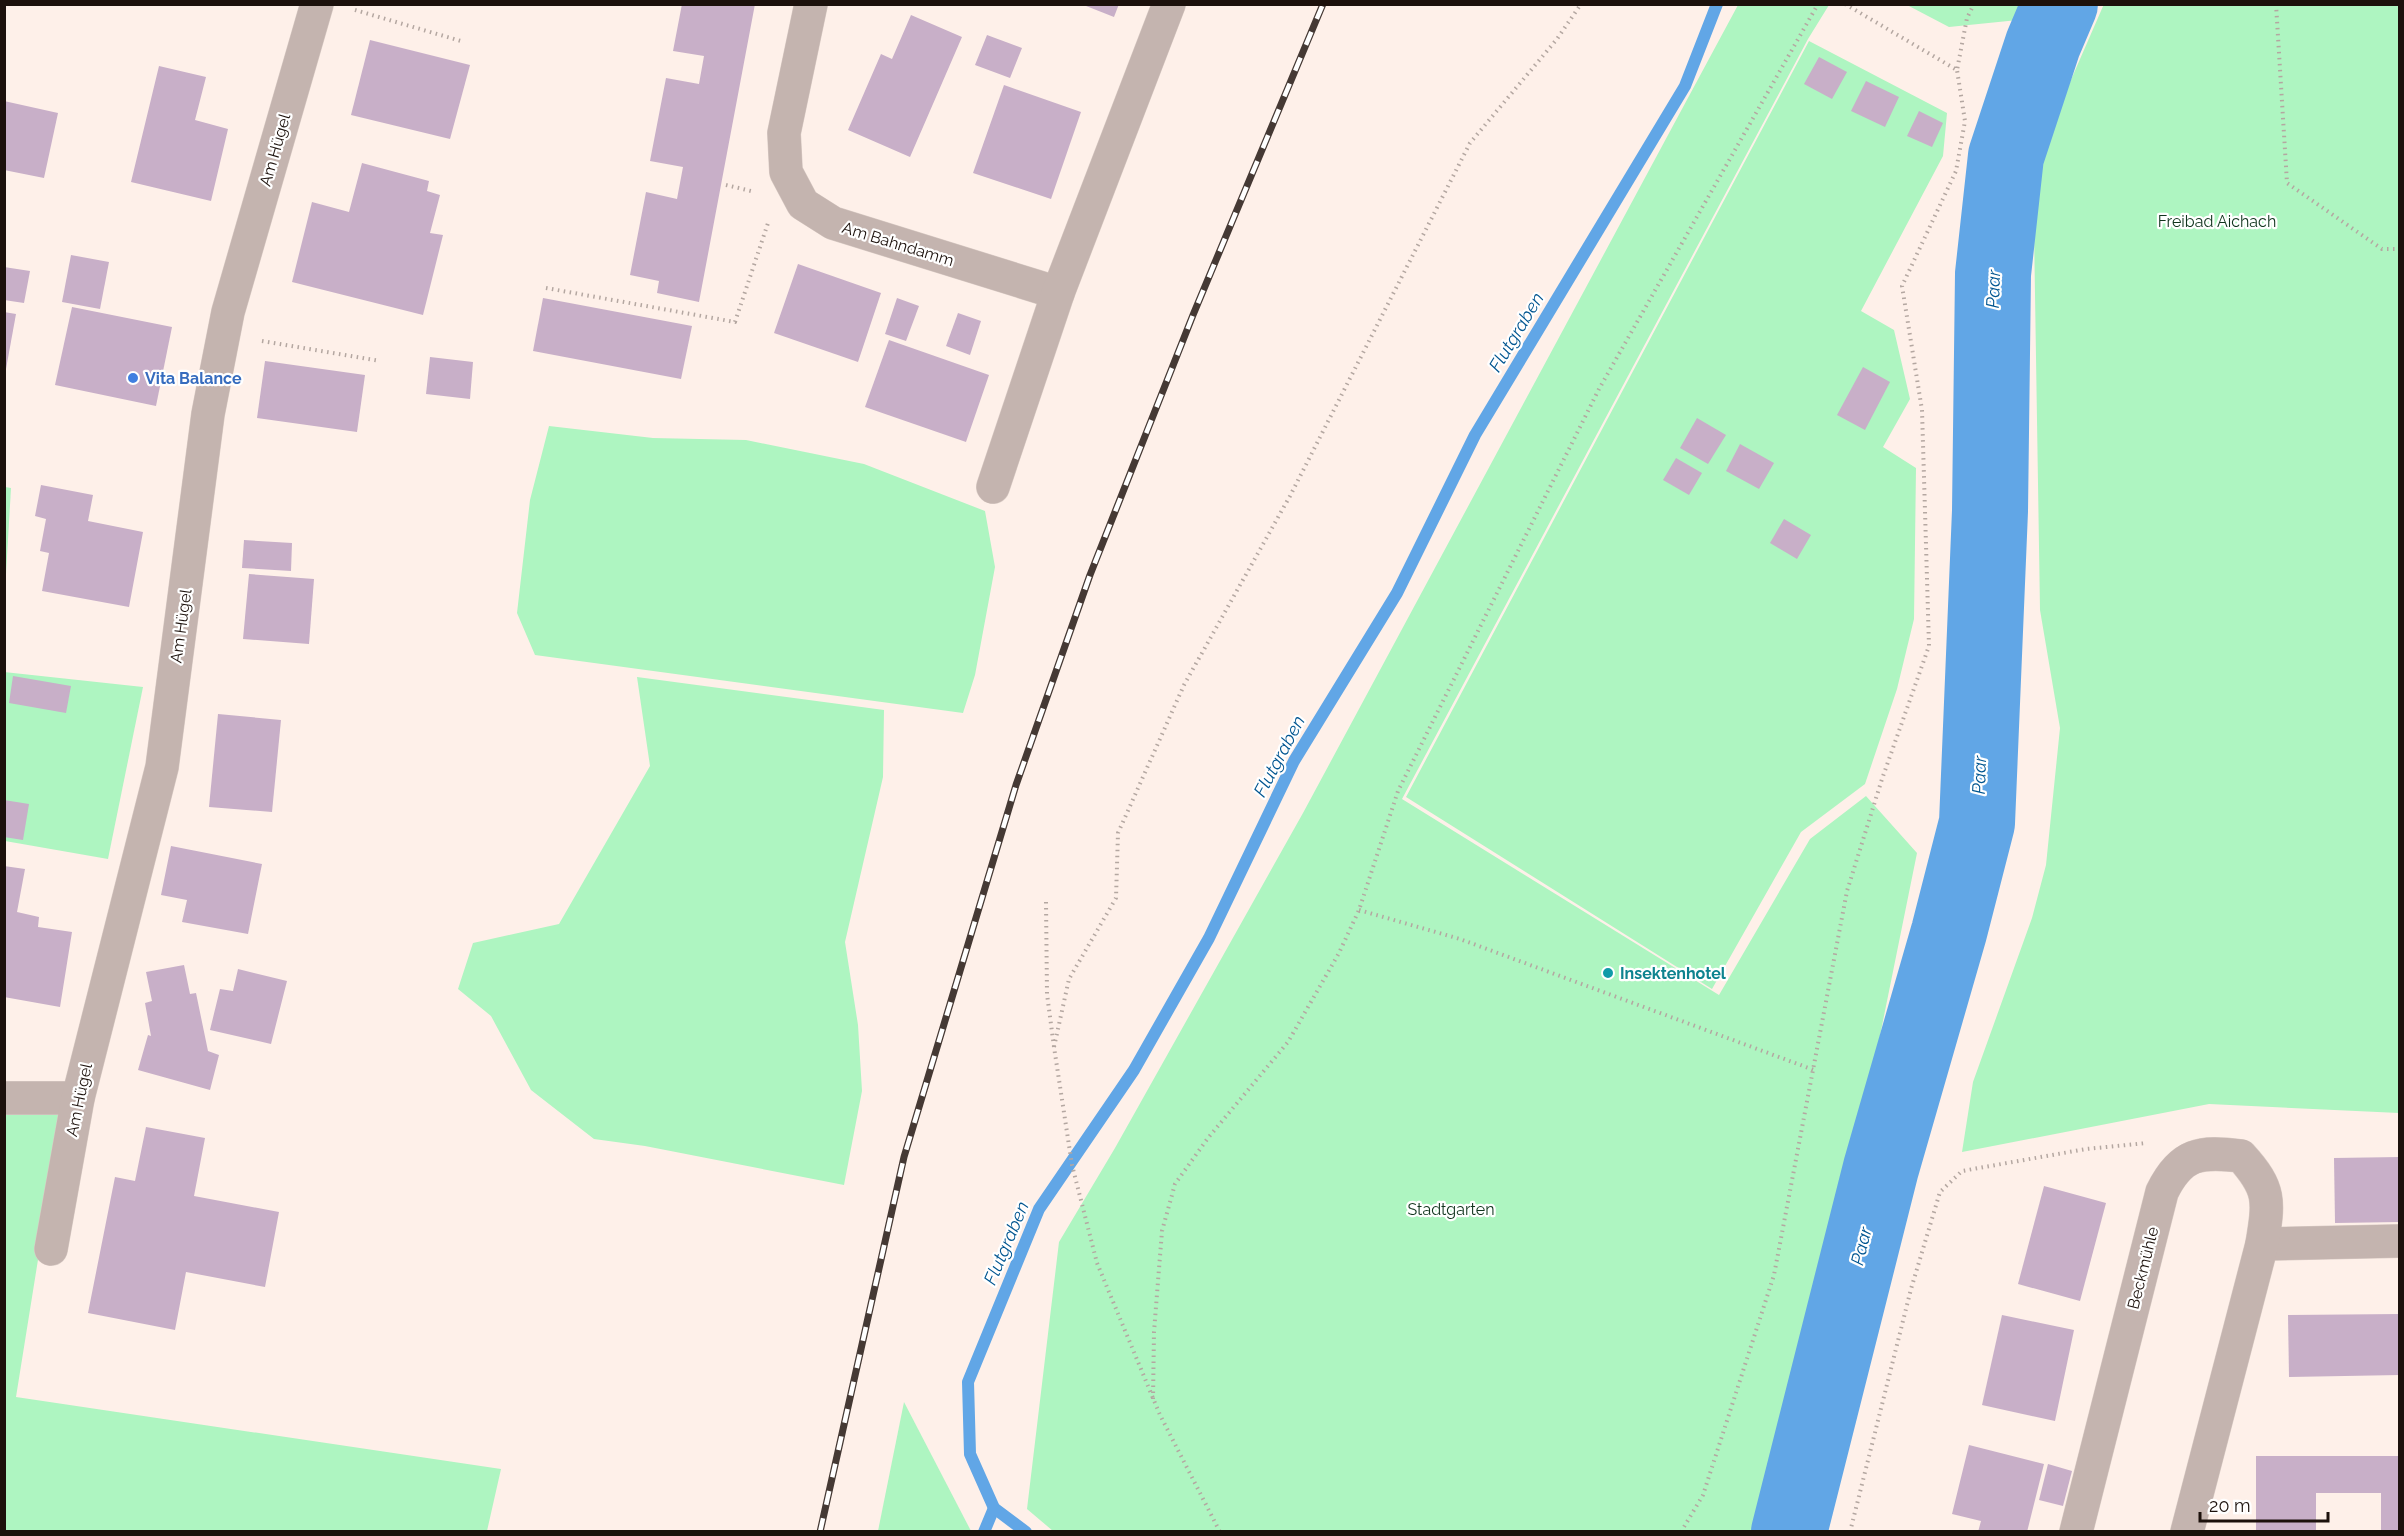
<svg xmlns="http://www.w3.org/2000/svg" width="2404" height="1536" font-family="Raleway,sans-serif">
  <rect width="100%" height="100%" fill="#fef0e9"/>
  <g fill="#aef5c1">
    <polygon points="2104,4 2399,5 2399,1113 2209,1104 1962,1152 1973,1082 2032,918 2046,865 2060,728 2040,610 2033,167"/>
    <polygon points="1738,5 1829,5 1808,39 1402,799 1719,995 1810,839 1866,796 1917,853 1838,1243 1757,1531 1053,1531 1027,1509 1059,1242 1115,1148 1303,813"/>
    <polygon points="1907,5 2026,5 2018,20 1949,27"/>
    <polygon points="1809,41 1947,113 1943,156 1861,311 1894,330 1910,399 1883,447 1916,468 1914,619 1897,689 1865,784 1801,832 1712,989 1406,797"/>
    <polygon points="549,426 653,438 746,440 864,464 985,511 995,567 975,675 963,713 535,655 517,613 530,500"/>
    <polygon points="5,487 11,488 5,591 4,487"/>
    <polygon points="4,672 143,687 108,859 5,841"/>
    <polygon points="637,677 884,710 883,777 845,942 858,1025 862,1091 844,1185 645,1146 594,1139 531,1090 491,1016 458,989 473,943 559,924 650,766"/>
    <polygon points="5,1109 62,1110 16,1397 501,1469 487,1531 5,1532"/>
    <polygon points="904,1402 971,1531 878,1531"/>
  </g>
  <g fill="none" stroke-linecap="round" stroke-linejoin="round">
    <g stroke="#61a6e6" stroke-width="12">
      <polyline points="984,1532 994,1508"/>
      <polyline points="1026,1532 994,1508 970,1454 968,1382 1039,1209 1134,1070 1209,938 1294,761 1397,593 1475,435 1685,86 1717,4"/>
    </g>
    <polyline stroke="#61a6e6" stroke-width="76" points="1789,1532 1881,1168 1949,932 1977,823 1990,511 1993,274 2006,156 2043,44 2060,4"/>
  </g>
  <g fill="#c8afc8">
    <polygon points="682,4 755,4 699,302 657,293 659,281 630,275 646,192 677,199 683,167 650,161 666,78 699,84 704,56 673,51"/>
    <polygon points="1081,4 1119,4 1114,17"/>
    <polygon points="911,15 962,37 910,157 848,130 881,54 892,59"/>
    <polygon points="987,35 1022,48 1010,78 975,65"/>
    <polygon points="370,40 470,65 450,139 351,115"/>
    <polygon points="1819,57 1847,72 1832,99 1804,84"/>
    <polygon points="159,66 206,77 195,120 228,129 211,201 131,182"/>
    <polygon points="1866,81 1899,97 1885,127 1851,111"/>
    <polygon points="1004,85 1081,112 1051,199 973,173"/>
    <polygon points="4,101 58,113 44,178 4,170"/>
    <polygon points="1919,111 1943,123 1932,147 1907,136"/>
    <polygon points="362,163 429,181 427,191 440,195 430,233 443,235 423,315 292,282 312,202 349,212"/>
    <polygon points="71,255 109,262 100,309 62,302"/>
    <polygon points="798,264 881,293 858,362 774,333"/>
    <polygon points="4,267 30,271 24,303 4,300"/>
    <polygon points="543,298 692,326 681,379 533,351"/>
    <polygon points="897,298 919,306 906,341 885,334"/>
    <polygon points="72,307 172,327 156,406 55,385"/>
    <polygon points="4,312 16,314 6,369 4,369"/>
    <polygon points="958,313 981,321 970,355 946,346"/>
    <polygon points="889,340 989,375 966,442 865,407"/>
    <polygon points="430,357 473,362 470,399 426,394"/>
    <polygon points="265,361 365,375 357,432 257,418"/>
    <polygon points="1863,367 1890,382 1865,430 1837,415"/>
    <polygon points="1697,418 1726,435 1708,464 1680,448"/>
    <polygon points="1740,444 1774,463 1759,489 1726,471"/>
    <polygon points="1676,458 1702,473 1689,495 1663,480"/>
    <polygon points="41,485 93,495 88,521 143,532 129,607 42,591 49,553 40,551 46,519 35,516"/>
    <polygon points="1784,519 1811,535 1797,559 1770,543"/>
    <polygon points="244,540 292,543 291,571 242,568"/>
    <polygon points="249,574 314,579 309,644 243,639"/>
    <polygon points="13,676 71,686 66,713 9,703"/>
    <polygon points="218,714 281,720 272,812 209,807"/>
    <polygon points="4,800 29,804 23,840 4,837"/>
    <polygon points="171,846 262,864 248,934 182,922 187,900 161,895"/>
    <polygon points="4,866 25,869 17,912 39,917 38,927 72,932 60,1007 4,997"/>
    <polygon points="184,965 190,994 196,993 208,1051 219,1055 210,1090 138,1070 148,1035 151,1036 145,1003 152,1001 146,972"/>
    <polygon points="238,969 287,981 271,1044 210,1030 220,989 233,991"/>
    <polygon points="146,1127 205,1138 194,1196 279,1212 265,1287 186,1272 175,1330 88,1313 115,1177 135,1181"/>
    <polygon points="2400,1157 2400,1222 2335,1223 2334,1158"/>
    <polygon points="2044,1186 2106,1203 2080,1301 2018,1284"/>
    <polygon points="2400,1314 2400,1375 2289,1377 2288,1315"/>
    <polygon points="2002,1315 2074,1330 2055,1421 1982,1405"/>
    <polygon points="1969,1445 2044,1464 2027,1532 1978,1532 1981,1521 1952,1514"/>
    <polygon points="2256,1456 2400,1456 2400,1532 2381,1532 2381,1493 2316,1493 2316,1532 2256,1532"/>
    <polygon points="2048,1464 2072,1471 2063,1506 2039,1500"/>
  </g>
  <g fill="none" stroke-linecap="round" stroke-linejoin="round">
    <g stroke="#daccc6" stroke-width="34">
      <g id="street">
        <polyline points="811,4 784,133 786,172 803,204 833,223 1058,293"/>
        <polyline points="993,487 1058,293 1169,4"/>
        <polyline points="4,1098 78,1098"/>
        <polyline points="2262,1244 2400,1241"/>
        <polyline points="51,1249 78,1098 162,767 208,414 228,312 317,4"/>
        <path d="M2076 1532 2162 1192C2181 1153 2200 1151 2241 1156 2271 1189 2269 1201 2262 1244L2187 1532"/>
      </g>
    </g>
    <g stroke="#b4a7a1" stroke-width="4" stroke-dasharray="1.5 4.5" stroke-linecap="butt">
      <polyline points="1845,4 1957,70 1967,18 1974,4"/>
      <polyline points="2276,4 2287,183 2382,249 2400,249"/>
      <polyline points="355,10 461,41"/>
      <polyline points="726,185 751,191"/>
      <polyline points="546,288 735,322 768,223"/>
      <polyline points="262,341 380,361"/>
      <polyline points="1046,902 1047,994 1054,1047 1072,1165 1097,1263 1160,1415 1220,1532"/>
      <polyline points="1359,910 1460,939 1814,1070"/>
      <polyline points="1054,1047 1069,979 1116,898 1118,833 1184,685 1290,496 1470,143 1557,39 1581,4"/>
      <polyline points="1153,1399 1154,1332 1162,1231 1175,1184 1208,1138 1288,1042 1339,953 1359,910 1398,791 1599,389 1818,4"/>
      <polyline points="1681,1532 1703,1495 1774,1275 1847,891 1882,779 1929,646 1922,410 1902,286 1956,171 1965,121 1957,70"/>
      <polyline points="1850,1532 1911,1289 1940,1192 1962,1171 2086,1149 2147,1143"/>
    </g>
    <use href="#street" stroke="#c4b4af" stroke-width="33"/>
    <g stroke="#453934" stroke-width="7">
      <polyline id="rail" points="820,1532 904,1157 1016,785 1090,575 1193,315 1323,4"/>
    </g>
    <use href="#rail" stroke="#fff" stroke-width="4.5" stroke-dasharray="14" stroke-linecap="butt"/>
  </g>
  <circle fill="#3f7fe0" stroke="#fff" stroke-width="2" cx="133" cy="378" r="6"/>
  <circle fill="#0f9aa8" stroke="#fff" stroke-width="2" cx="1608" cy="973" r="6"/>
  <g text-anchor="middle" dominant-baseline="central" stroke-width="4.5" stroke-linejoin="round" paint-order="stroke">
    <g font-size="16" fill="#1c110c" stroke="#fff">
      <text transform="translate(275 150) rotate(-74)">Am Hügel</text>
      <text transform="translate(898 244) rotate(17)">Am Bahndamm</text>
      <text transform="translate(181 626) rotate(-82)">Am Hügel</text>
      <text transform="translate(79 1100) rotate(-78)">Am Hügel</text>
      <text transform="translate(2143 1268) rotate(-76)">Beckmühle</text>
    </g>
    <g font-size="16" fill="#10341d" stroke="#fff">
      <text x="2217" y="221">Freibad Aichach</text>
      <text x="1451" y="1209">Stadtgarten</text>
    </g>
    <g font-size="16" font-weight="bold" fill="#366cbe" stroke="#fff" text-anchor="start">
      <text x="145" y="378">Vita Balance</text>
    </g>
    <g font-size="16" font-weight="bold" fill="#0d838f" stroke="#fff" text-anchor="start">
      <text x="1620" y="973">Insektenhotel</text>
    </g>
    <g font-size="18" font-style="italic" fill="#005590" stroke="#fff">
      <text transform="translate(1993 289) rotate(-88)">Paar</text>
      <text transform="translate(1516 332) rotate(-59)">Flutgraben</text>
      <text transform="translate(1279 756) rotate(-62)">Flutgraben</text>
      <text transform="translate(1979 775) rotate(-88)">Paar</text>
      <text transform="translate(1006 1243) rotate(-67)">Flutgraben</text>
      <text transform="translate(1861 1246) rotate(-76)">Paar</text>
    </g>
  </g>
  <rect width="2404" height="1536" fill="none" stroke="#1c110c" stroke-width="12"/>
  <path d="M2200 1512v9h128v-9" fill="none" stroke="#1c110c" stroke-width="3"/>
  <text x="2209" y="1512" font-size="18" fill="#1c110c" stroke="#ffffff" stroke-width="4.5" paint-order="stroke">20 m</text>
</svg>
